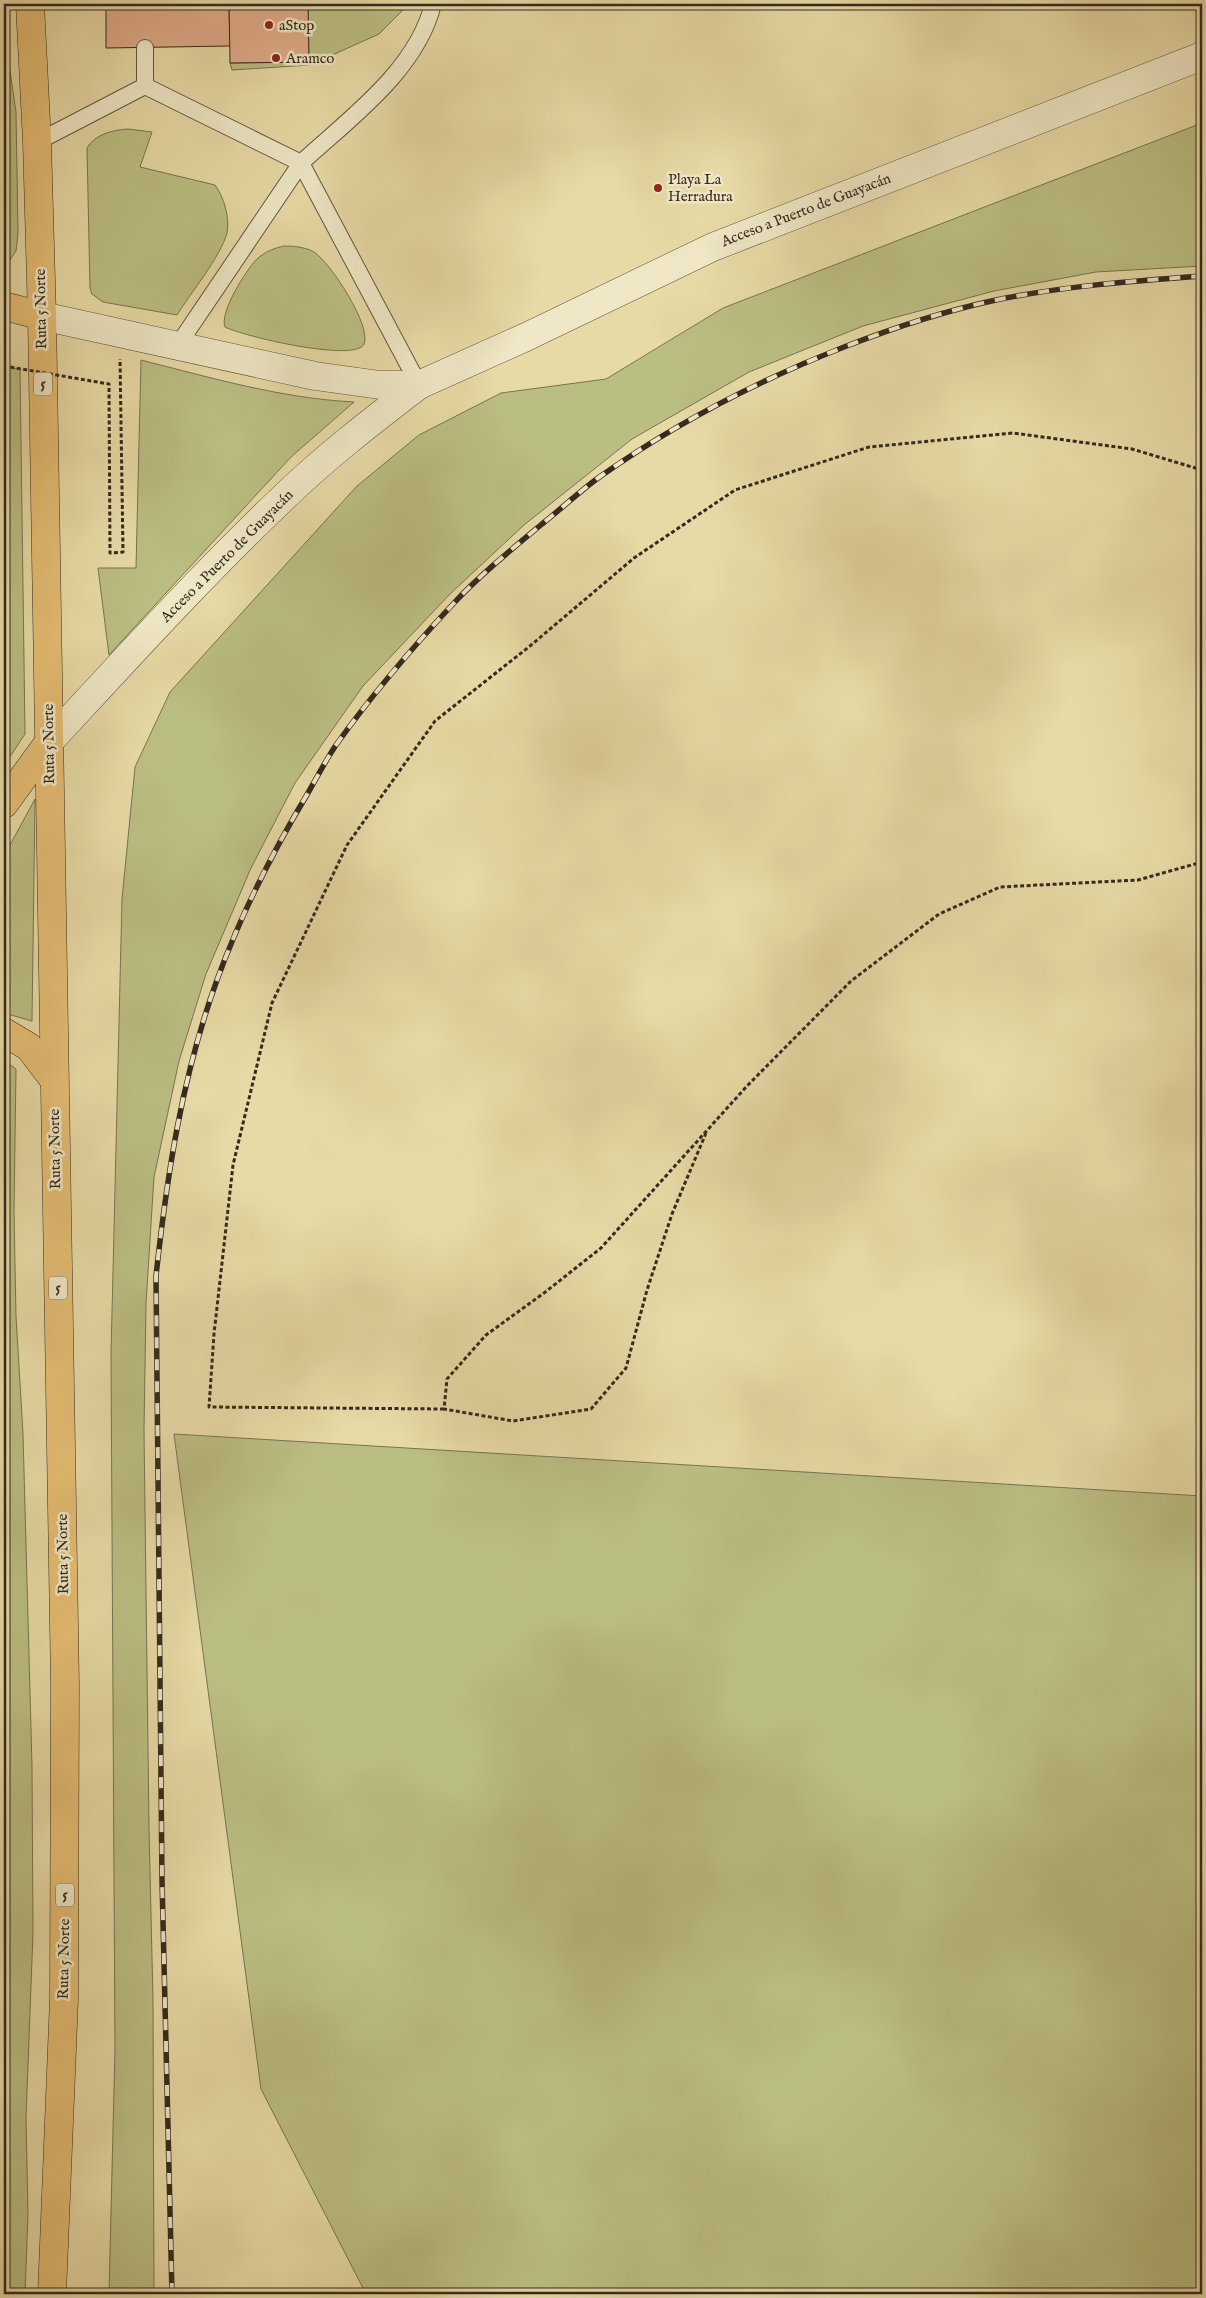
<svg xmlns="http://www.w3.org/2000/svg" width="1206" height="2298" font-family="'IM FELL English',serif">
  <rect width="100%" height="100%" fill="#e7daa6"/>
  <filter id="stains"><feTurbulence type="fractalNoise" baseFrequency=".004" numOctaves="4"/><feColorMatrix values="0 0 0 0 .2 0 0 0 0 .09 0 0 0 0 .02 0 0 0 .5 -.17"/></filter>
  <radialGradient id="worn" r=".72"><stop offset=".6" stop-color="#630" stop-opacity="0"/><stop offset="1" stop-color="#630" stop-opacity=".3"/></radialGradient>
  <g fill="#bbbe83" stroke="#787451">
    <polygon points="308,4 405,4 402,11 379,34 310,65 232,70 230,63 309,62"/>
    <polygon points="4,30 16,112 18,233 16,251 4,269"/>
    <polygon points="1202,123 1202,266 1096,272 994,291 863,326 749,372 632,439 524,525 449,595 363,686 295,783 251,868 206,974 179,1061 154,1177 146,1303 144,1430 149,1829 153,2001 154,2294 109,2294 115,2049 111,1354 122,899 135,767 170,692 357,486 419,435 501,393 606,379 723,308"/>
    <path d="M128 129 152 132 140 167 215 185C224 197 230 218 227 233 221 256 190 294 177 315L103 302 92 294 90 288 87 148C95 134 113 130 128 129Z"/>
    <path d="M284 246C294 246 305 247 314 252 330 262 372 326 364 344 356 363 242 336 225 327 219 313 246 270 257 259 265 252 274 248 284 246Z"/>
    <path d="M141 360C212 378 280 398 354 402L291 457 109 655 98 568H136Z"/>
    <polygon points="4,367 20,369 25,734 4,766"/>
    <polygon points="35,799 32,1021 4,1013 4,856"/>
    <polygon points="4,1060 16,1069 14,1211 16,1316 23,1434 32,1766 33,1933 26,2118 28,2214 25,2294 4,2294"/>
    <polygon points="174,1434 1202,1496 1202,2294 366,2294 261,2089"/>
  </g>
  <g fill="#e0ac8a" stroke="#342a1f">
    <polygon points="106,4 229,4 230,46 106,48"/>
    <polygon points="229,4 308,4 309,62 230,63"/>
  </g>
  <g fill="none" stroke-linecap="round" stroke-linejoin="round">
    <g stroke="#615641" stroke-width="18">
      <g id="lane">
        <polyline points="145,48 145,86"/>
        <path d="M145 86 301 163C350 118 417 70 433 4"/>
        <polyline points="37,142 145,86"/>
        <polyline points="178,345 301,163 419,385"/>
      </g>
    </g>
    <g stroke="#615641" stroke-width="29">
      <g id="street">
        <polyline points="42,316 315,376 380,385 419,385 526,337 713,247 1202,56"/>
        <path d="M49 742C125 660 201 576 282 499 324 458 372 421 419 385"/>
      </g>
    </g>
    <g stroke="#342a1f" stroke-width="29">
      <g id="highway">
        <polyline points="30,4 37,142 42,316 65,1685 64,1999 52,2294"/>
        <polyline points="4,306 42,316"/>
        <polyline points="4,804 49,742"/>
        <polyline points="4,1032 29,1047 54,1080"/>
      </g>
    </g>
    <g stroke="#342a1f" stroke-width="3" stroke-dasharray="4 2.5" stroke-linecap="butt">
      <polyline points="706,1133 672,1214 647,1290 626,1368 591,1409 513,1421 444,1409 447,1379 486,1335 544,1293 601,1248 747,1086 851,981 939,914 1000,887 1138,880 1202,862"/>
      <polyline points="444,1409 209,1407 214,1334 233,1165 272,1003 347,845 435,721 530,646 634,558 735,490 869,447 1013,433 1132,449 1202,470"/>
    </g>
    <use href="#lane" stroke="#efe7c5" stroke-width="16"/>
    <use href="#street" stroke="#efe7c5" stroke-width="28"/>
    <use href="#highway" stroke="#e4bd73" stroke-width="28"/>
    <g stroke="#342a1f" stroke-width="5.5">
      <path id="rail" d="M172 2294 162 1880 156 1276C167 1175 182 1076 217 980 241 914 272 853 308 793 317 777 326 760 336 745 371 696 412 648 453 604 480 575 512 549 542 524 561 509 579 492 598 478 674 424 757 381 844 347 893 328 944 311 996 300 1064 286 1133 281 1202 276"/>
    </g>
    <use href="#rail" stroke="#efe7c5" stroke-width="4" stroke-dasharray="11" stroke-linecap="butt"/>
    <polyline stroke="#342a1f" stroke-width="3" stroke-dasharray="4 2.5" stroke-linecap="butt" points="4,366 109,384 110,553 123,552 120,359"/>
  </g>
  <g fill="#8f2418" stroke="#efe7c5" stroke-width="2">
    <circle cx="269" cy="25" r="5"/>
    <circle cx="276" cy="58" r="5"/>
    <circle cx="658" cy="188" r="5"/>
  </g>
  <g text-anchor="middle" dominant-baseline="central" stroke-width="5" stroke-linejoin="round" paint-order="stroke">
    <g fill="#efe7c5" stroke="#6c6351" stroke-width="1">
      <rect x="34" y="372.5" width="18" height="23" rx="4"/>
      <rect x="49" y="1276.5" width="18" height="23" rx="4"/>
      <rect x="56" y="1883.5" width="18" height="23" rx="4"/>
    </g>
    <g font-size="14" font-weight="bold" fill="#342a1f">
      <text x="43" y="384">5</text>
      <text x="58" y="1288">5</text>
      <text x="65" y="1895">5</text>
    </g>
    <g font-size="15" fill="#342a1f" stroke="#efe7c5" text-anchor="start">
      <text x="279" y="25">aStop</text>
      <text x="286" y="58">Aramco</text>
      <text x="668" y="179">Playa La<tspan x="668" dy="17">Herradura</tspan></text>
    </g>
    <g font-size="15" fill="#342a1f" stroke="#efe7c5">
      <text transform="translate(806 210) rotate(-21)">Acceso a Puerto de Guayacán</text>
      <text transform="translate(41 309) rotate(-91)">Ruta 5 Norte</text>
      <text transform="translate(227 556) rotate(-45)">Acceso a Puerto de Guayacán</text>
      <text transform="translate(49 744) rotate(-91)">Ruta 5 Norte</text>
      <text transform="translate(55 1149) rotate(-91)">Ruta 5 Norte</text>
      <text transform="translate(63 1554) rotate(-91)">Ruta 5 Norte</text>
      <text transform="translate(64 1959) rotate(-89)">Ruta 5 Norte</text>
    </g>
  </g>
  <rect width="1206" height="2298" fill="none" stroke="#e7daa6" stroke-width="20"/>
  <rect x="5" y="5" width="1196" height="2288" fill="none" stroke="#342a1f" stroke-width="2.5"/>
  <rect x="10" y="10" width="1186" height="2278" fill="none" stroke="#342a1f"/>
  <rect width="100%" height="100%" filter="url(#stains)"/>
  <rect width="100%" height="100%" fill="url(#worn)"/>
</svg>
